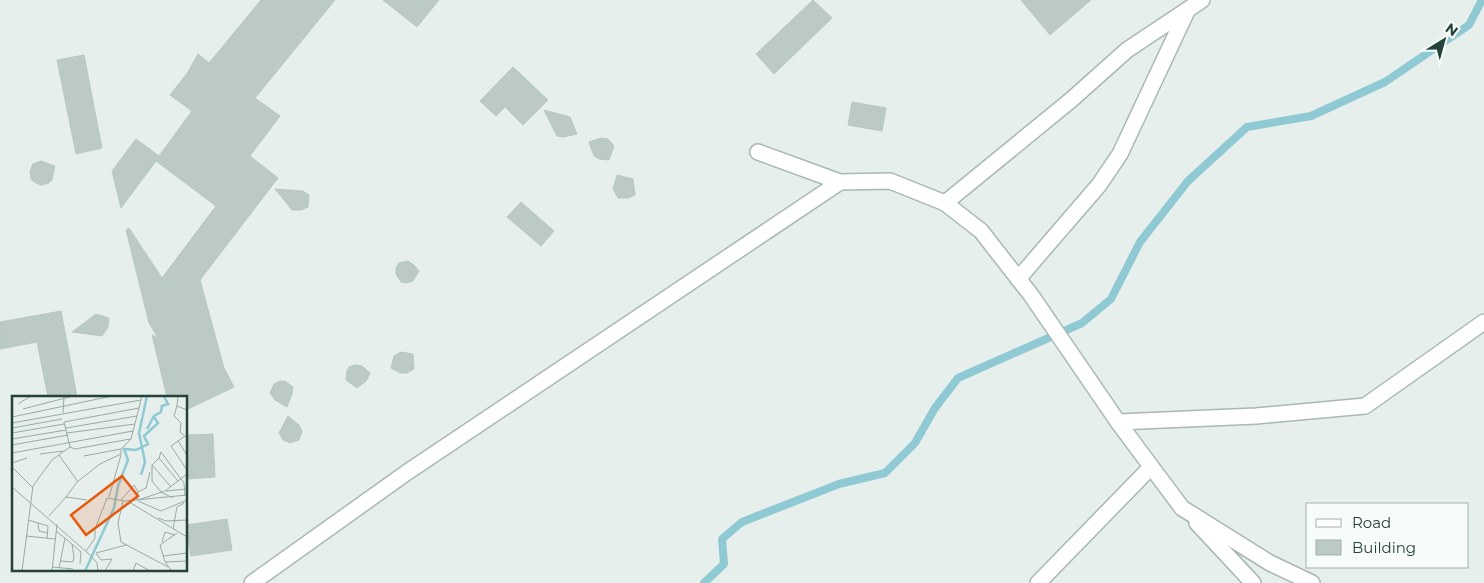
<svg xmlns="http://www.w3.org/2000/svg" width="1484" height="583" font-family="Montserrat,sans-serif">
  <rect width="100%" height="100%" fill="#e6efeb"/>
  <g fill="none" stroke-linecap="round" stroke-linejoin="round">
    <polyline stroke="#8ec9d4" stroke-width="8" points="704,583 724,564 722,539 742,522 839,484 885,473 915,443 935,408 958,378 1082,323 1111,299 1140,242 1188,181 1247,127 1311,116 1385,82 1469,25 1482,0"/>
  </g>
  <g fill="#bbcac4" stroke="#b8c9c2">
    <polygon points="261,0 335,0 255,98 280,116 250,156 278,178 200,280 224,368 234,387 186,410 186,397 167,397 152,335 158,338 149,323 126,230 129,228 162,278 216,206 156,161 121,208 112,171 136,139 159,156 192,111 170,95 188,72 198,54 209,63"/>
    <polygon points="383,0 439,0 417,27"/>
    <polygon points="813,0 832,18 774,74 756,54"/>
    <polygon points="1021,0 1091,0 1050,35"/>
    <polygon points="84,55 102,148 76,154 57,60"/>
    <polygon points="513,67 548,100 523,125 505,107 496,116 480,101"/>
    <polygon points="852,102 886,108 882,131 848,125"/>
    <polygon points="544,110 570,117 577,134 563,137 557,136"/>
    <polygon points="601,138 608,139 614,146 609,160 599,159 594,156 589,142"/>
    <polygon points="41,161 55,166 52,180 49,183 41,185 34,182 31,179 30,171 33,164"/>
    <polygon points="617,175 633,179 635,195 628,198 618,198 613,189"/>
    <polygon points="275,189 303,191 309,195 308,207 301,210 292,210"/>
    <polygon points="521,202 554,231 541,246 507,217"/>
    <polygon points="408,261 414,265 419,271 413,281 406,283 401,282 396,274 396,268 399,263"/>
    <polygon points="61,311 69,353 77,397 48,397 37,342 0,349 0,322"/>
    <polygon points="96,314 109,318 108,327 102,336 72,332"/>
    <polygon points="401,352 413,354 414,369 407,373 400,373 391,368 394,356"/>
    <polygon points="355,365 362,366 370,373 366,381 357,388 346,380 347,371 349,367"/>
    <polygon points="280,381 285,381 293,387 292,394 287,407 275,400 270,393 274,384"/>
    <polygon points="288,416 299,425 302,431 299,440 290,443 283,440 279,433"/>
    <polygon points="213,434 215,477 187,479 186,435"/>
    <polygon points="227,519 232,550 191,556 186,525"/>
  </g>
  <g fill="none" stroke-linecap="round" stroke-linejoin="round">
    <g stroke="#a8b8b2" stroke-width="18">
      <g id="minor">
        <polyline points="758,152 840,182 890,181 945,203 981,231 1031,295 1118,422 1182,508 1270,563 1312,583"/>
        <polyline points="945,203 1071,100 1127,50 1202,0"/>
        <polyline points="1018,279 1099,185 1120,154 1187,11"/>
        <polyline points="1118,422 1256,416 1365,406 1484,322"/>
        <polyline points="1197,523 1253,583"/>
        <polyline points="252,583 406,473 840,182"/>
        <polyline points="1038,583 1151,467"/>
      </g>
    </g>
    <use href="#minor" stroke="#fff" stroke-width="15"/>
  </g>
  <g transform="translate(12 396)">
    <rect width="175" height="175" fill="#e6efeb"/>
    <path fill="none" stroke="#8ec9d4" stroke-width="2.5" d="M135 33 142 20 149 16 150 10 156 8 152 0M129 79 133 66 127 37 135 0M73 175 102 112 106 90 116 64 112 53 124 54 136 48 132 40 146 27 142 21"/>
    <path fill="none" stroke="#98aaa4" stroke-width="1" d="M166 0 165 10 175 14M6 8 19 0M165 10 162 20 169 27 168 36 175 42M11 13 61 0M51 17 52 0M0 21 100 0M0 27 129 4M0 32 50 23M54 32 125 20M0 37 52 28M55 37 123 28M173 40 159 50 175 74M0 43 54 34M166 45 175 59M0 49 56 39M58 51 52 26 127 12M58 51 63 53 118 43M0 57 121 35M28 58 51 55M47 59 66 86M72 60 109 53M147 62 140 69 159 91M0 67 15 62M140 69V85L149 96 161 102M0 71 21 92M166 85 147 62 149 56 172 87 173 100M0 91 78 159 85 167 86 175M154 95 175 93M126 96 134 92 138 76M54 101 65 86 88 68 109 58V53L119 43 130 0M97 101 109 59M109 104 122 89 126 96 125 104M126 104 153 95 175 78M111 105 106 127 109 146 156 171M126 105 149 115 175 104M117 106 175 141M37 120 54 101 75 104M146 122 154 125 175 124M16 124 36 130 35 142M26 127 27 135 36 137M161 133 165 111 172 107M44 135 60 148 62 161 61 166 48 165M14 140 43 143M150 146 153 136 163 139M60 148 69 156 68 168M74 155 83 142V133L95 102 113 105 175 99M151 160 175 157M153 166 175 165M40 171 61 173M47 172 53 142M10 175 21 90 40 64 58 51M40 175 45 128M93 175 100 163 89 164 84 157 114 149M121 175 124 167 138 175M160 175 153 166 148 149 165 137"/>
    <path fill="#e8590c" fill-opacity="0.15" stroke="#e8590c" stroke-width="2.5" d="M110 80 126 100 74 139 59 119Z"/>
    <rect width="175" height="175" fill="none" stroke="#24423a" stroke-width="2.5"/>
  </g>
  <rect x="1306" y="503" width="162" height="65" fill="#f7fbf9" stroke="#a3b1ad"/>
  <rect x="1316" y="519" width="25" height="8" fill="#ffffff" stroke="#a3b1ad"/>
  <text x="1352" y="528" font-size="15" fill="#24423a">Road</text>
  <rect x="1316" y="540" width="25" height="15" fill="#bbcac4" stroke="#a3b1ad"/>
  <text x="1352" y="553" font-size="15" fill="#24423a">Building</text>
  <g transform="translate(1444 40) rotate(37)" stroke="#f7fbf9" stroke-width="4" paint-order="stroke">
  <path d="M0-4L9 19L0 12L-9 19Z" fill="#24423a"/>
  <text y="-8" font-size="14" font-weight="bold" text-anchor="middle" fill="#24423a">N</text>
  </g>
</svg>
